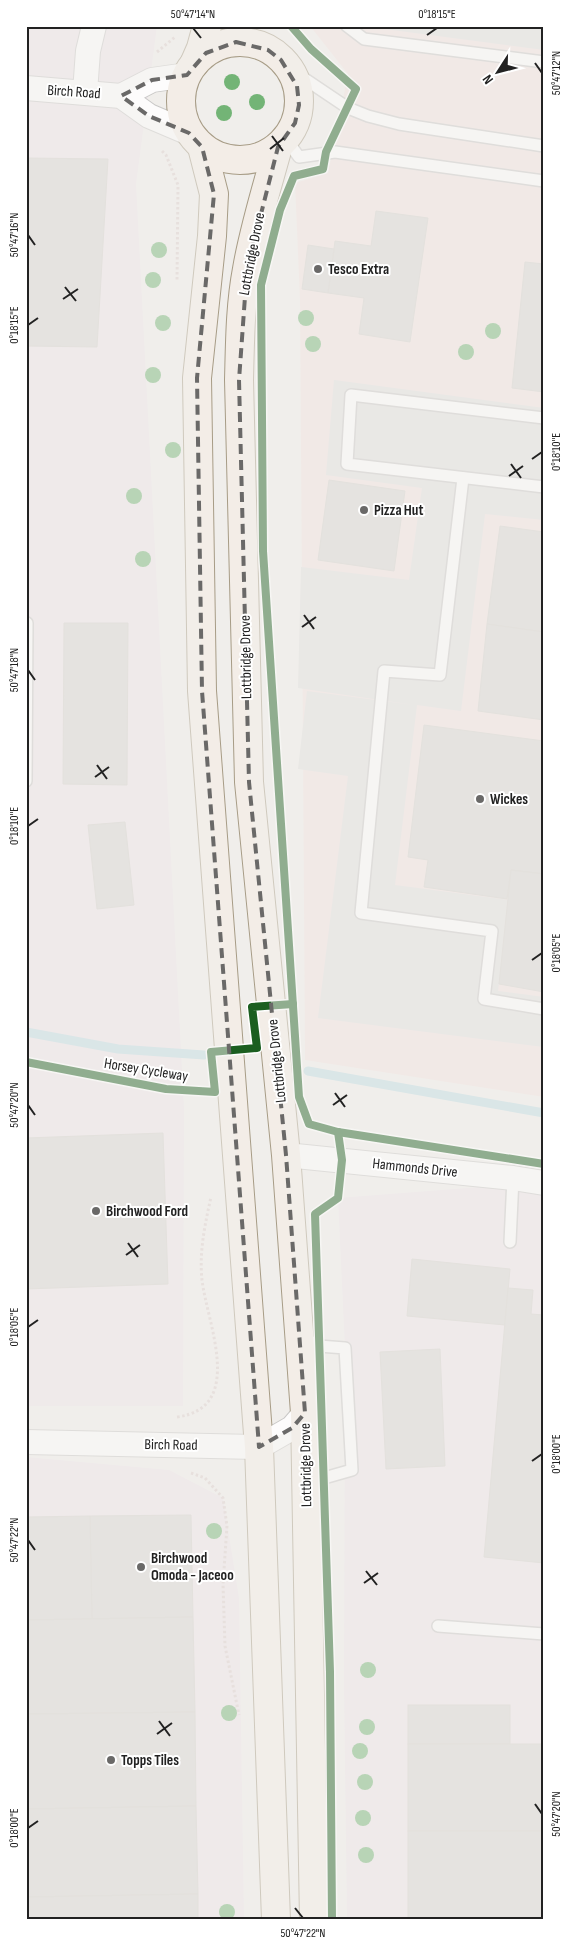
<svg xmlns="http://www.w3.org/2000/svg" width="570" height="1946" font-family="'Sofia Sans Condensed',sans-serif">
  <rect width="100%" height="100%" fill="#f0eeeb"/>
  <polygon fill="#f1e3e1" points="310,26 544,26 544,1097 305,1060 300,301 295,183 328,173 348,74"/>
  <g fill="#ede4e9">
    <polygon points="26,26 157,26 136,184 184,1109 183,1406 26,1406"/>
    <polygon points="544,1182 544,1920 347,1920 344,1685 345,1348 338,1198"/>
    <polygon points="26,1457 169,1470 223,1498 239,1598 244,1920 26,1920"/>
  </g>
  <g fill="#e0dfde">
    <polygon points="362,26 544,26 544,50"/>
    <polygon points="334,380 544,408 544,520 485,514 461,711 417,705 395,885 509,900 498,991 544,997 544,1047 318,1018 348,776 298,769 307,691 414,705 298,688 301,567 409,580 422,488 326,475"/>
  </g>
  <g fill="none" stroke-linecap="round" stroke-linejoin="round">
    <g stroke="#bfdbe3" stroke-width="9">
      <polyline points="26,1032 118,1049 204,1055"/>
      <polyline points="308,1071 544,1113"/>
    </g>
  </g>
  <g fill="#d7d4d2" stroke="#d3d0cc">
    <polygon points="26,158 108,159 97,347 26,346"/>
    <polygon points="376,211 428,218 410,342 359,334 364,298 328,293 335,241 371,246"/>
    <polygon points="308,245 334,249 328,293 302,289"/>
    <polygon points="525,262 544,264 544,392 512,388"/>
    <polygon points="329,480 405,491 394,571 318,560"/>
    <polygon points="500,526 544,532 544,632 487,624"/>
    <polygon points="64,623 128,623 127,785 63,784"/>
    <polygon points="487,624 544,632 544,720 478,711"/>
    <polygon points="424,725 544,741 544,874 511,870 507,899 424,887 428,860 408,857"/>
    <polygon points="125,822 134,905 97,909 88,825"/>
    <polygon points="511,870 544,874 544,992 499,984"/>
    <polygon points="163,1133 168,1284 26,1289 26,1138"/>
    <polygon points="412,1259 510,1269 505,1325 407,1316"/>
    <polygon points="508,1288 533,1290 531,1314 544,1315 544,1563 484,1557"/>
    <polygon points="440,1349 445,1466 386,1469 380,1352"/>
    <polygon points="191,1515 193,1617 92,1619 90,1516"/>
    <polygon points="90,1516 92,1619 26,1620 26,1517"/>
    <polygon points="193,1617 195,1712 26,1714 26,1620"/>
    <rect x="408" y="1705" width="102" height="39"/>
    <polygon points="195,1712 196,1806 26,1809 26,1714"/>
    <rect x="408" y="1744" width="136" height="87"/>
    <polygon points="196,1806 198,1894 26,1897 26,1809"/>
    <rect x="408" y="1831" width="136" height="89"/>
    <polygon points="198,1894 198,1920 26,1920 26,1897"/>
  </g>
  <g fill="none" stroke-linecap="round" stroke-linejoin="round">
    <g stroke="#c9c8c7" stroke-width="14">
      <g id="lane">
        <polyline points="347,26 364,39 544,62"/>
        <polyline points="290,69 348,108 368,116 399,124 544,146"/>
        <polyline points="286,139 299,157 335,152 544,181"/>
        <polyline points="544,418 351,395 347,464 544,487"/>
        <polyline points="463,478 440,675 384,671 361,913 492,931 484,999 544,1009"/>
        <polyline points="26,781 27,623"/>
        <polyline points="510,1242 513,1178"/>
        <polyline points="301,1336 319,1346 345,1348 352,1470 324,1478 309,1493"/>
        <polyline points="438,1626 544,1634"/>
      </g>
    </g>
    <g stroke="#c9c8c7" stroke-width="26">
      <g id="street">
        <polyline points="26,88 121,96 149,116 189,133"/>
        <polyline points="85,92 88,51 94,26"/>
        <polyline points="121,96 152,80 187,75"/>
        <polyline points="286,1155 513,1178 544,1183"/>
        <polyline points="26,1442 259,1447 292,1428 305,1413"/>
      </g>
    </g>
    <g stroke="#a79c86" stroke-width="30">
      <g id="primary">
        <circle cx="240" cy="101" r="59"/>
        <polyline points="194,64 201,48 207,26"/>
        <polyline points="202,147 214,194 212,236 197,378 202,691 259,1447 276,1920"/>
        <path d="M278 147C267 187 254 228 247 269 240 306 240 343 239 380L249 782 286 1155 305 1413 314 1920"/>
      </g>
    </g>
    <g stroke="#dccecd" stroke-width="3" stroke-dasharray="2.5 2.5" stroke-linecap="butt">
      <polyline points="157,52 175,37"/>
      <polyline points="162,151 166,155 178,185 177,281"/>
      <path d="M177 1417C246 1408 207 1323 202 1280 199 1252 205 1224 211 1197"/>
      <polyline points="191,1473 205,1478 223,1498 227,1526 223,1584 225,1646 239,1715"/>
    </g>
    <use href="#lane" stroke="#fdfcfc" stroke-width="11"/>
    <use href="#street" stroke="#fdfcfc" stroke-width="24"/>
    <use href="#primary" stroke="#f3ede7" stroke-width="28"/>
    <g stroke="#fff" stroke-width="11">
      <g id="cycleway">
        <polyline points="291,26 311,49 356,89 326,152 323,169 294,176 280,210 261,285 263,551 299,1097 309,1124 338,1132 544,1164"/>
        <polyline points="26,1062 166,1089 215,1092 211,1052 257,1048 252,1007 293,1004"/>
        <polyline points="332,1920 330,1672 315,1214 338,1198 342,1160 338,1132"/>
      </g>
    </g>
    <use href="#cycleway" stroke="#1b5e20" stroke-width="8"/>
  </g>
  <g fill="#73b476">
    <circle cx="232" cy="82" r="8"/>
    <circle cx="257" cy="102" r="8"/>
    <circle cx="224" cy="113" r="8"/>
    <circle cx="159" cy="250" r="8"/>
    <circle cx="153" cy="280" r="8"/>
    <circle cx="306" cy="318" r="8"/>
    <circle cx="163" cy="323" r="8"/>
    <circle cx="493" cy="331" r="8"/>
    <circle cx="313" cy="344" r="8"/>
    <circle cx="466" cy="352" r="8"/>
    <circle cx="153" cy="375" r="8"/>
    <circle cx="173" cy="450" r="8"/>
    <circle cx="134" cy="496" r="8"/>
    <circle cx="143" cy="559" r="8"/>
    <circle cx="214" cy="1531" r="8"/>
    <circle cx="368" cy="1670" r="8"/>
    <circle cx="229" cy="1713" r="8"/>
    <circle cx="367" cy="1727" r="8"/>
    <circle cx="360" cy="1751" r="8"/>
    <circle cx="365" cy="1782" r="8"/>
    <circle cx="363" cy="1818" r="8"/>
    <circle cx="366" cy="1855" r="8"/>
    <circle cx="227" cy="1912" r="8"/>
  </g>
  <path d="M0 0H570V1946H0ZM236 42 268 50 281 60 297 86 299 105 295 123 278 147 247 269 239 380 249 782 286 1155 305 1413 292 1428 259 1447 202 691 197 378 214 194 202 147 189 133 149 116 121 96 152 80 187 75 206 53Z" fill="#f0eeeb" fill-opacity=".55" fill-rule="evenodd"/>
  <path fill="none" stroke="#6a6968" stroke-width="4" stroke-dasharray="10 6" stroke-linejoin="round" d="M236 42 268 50 281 60 297 86 299 105 295 123 278 147 247 269 239 380 249 782 286 1155 305 1413 292 1428 259 1447 202 691 197 378 214 194 202 147 189 133 149 116 121 96 152 80 187 75 206 53Z"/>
  <path fill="none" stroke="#222" stroke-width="2" d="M193 28 201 38M427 35 437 28M535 63 542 73M272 136 283 151M270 149 284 138M28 235 35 245M65 287 76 301M63 299 78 289M28 325 38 318M532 459 542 452M511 464 521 478M509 476 523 466M304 615 314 629M302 627 316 617M28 670 35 680M97 765 107 779M95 777 109 767M28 826 38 819M532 960 542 953M335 1093 345 1107M28 1105 35 1115M333 1105 347 1095M128 1243 138 1257M126 1255 140 1245M28 1327 38 1320M532 1461 542 1454M28 1540 35 1550M366 1571 377 1585M364 1583 378 1573M159 1721 170 1736M157 1734 172 1723M535 1804 542 1814M28 1828 38 1821M295 1908 303 1918"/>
  <g fill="#6a6968" stroke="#fff" stroke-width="2">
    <circle cx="318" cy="269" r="5"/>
    <circle cx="364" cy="510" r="5"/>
    <circle cx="480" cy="799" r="5"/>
    <circle cx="96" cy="1211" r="5"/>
    <circle cx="141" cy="1567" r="5"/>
    <circle cx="111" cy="1760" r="5"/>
  </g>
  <g text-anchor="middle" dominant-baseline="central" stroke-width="4" stroke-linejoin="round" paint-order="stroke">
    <g font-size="15" fill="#222" stroke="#fff">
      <text transform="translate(74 92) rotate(4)">Birch Road</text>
      <text transform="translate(252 254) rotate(-79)">Lottbridge Drove</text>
      <text transform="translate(246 657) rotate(-91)">Lottbridge Drove</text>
      <text transform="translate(277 1061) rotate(-96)">Lottbridge Drove</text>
      <text transform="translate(146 1070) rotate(9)">Horsey Cycleway</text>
      <text transform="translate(415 1168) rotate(6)">Hammonds Drive</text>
      <text transform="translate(171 1445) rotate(1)">Birch Road</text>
      <text transform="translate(306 1465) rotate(-91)">Lottbridge Drove</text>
    </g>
    <g font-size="15" font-weight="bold" fill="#222" stroke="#fff" text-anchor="start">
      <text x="328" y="269">Tesco Extra</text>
      <text x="374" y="510">Pizza Hut</text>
      <text x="490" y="799">Wickes</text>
      <text x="106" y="1211">Birchwood Ford</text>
      <text x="151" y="1558">Birchwood<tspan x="151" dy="17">Omoda - Jaceoo</tspan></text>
      <text x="121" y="1760">Topps Tiles</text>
    </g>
  </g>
  <rect width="570" height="1946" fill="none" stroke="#ffffff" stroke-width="55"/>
  <g transform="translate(498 72) rotate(234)" stroke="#ffffff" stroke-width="4" paint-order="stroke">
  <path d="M0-4L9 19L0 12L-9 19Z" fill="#222222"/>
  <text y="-8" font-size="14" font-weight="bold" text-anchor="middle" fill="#222222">N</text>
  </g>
  <rect x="28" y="28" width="514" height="1890" fill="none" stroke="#222" stroke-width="2"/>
  <g font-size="12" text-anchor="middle" fill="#222">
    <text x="193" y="18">50°47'14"N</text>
    <text x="437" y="18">0°18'15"E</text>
    <text transform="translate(556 73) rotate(-90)" y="4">50°47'12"N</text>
    <text transform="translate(14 235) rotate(-90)" y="4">50°47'16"N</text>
    <text transform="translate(14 325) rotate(-90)" y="4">0°18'15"E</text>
    <text transform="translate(556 452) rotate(-90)" y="4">0°18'10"E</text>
    <text transform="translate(14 670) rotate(-90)" y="4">50°47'18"N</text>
    <text transform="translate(14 826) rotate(-90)" y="4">0°18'10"E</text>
    <text transform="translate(556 953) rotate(-90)" y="4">0°18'05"E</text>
    <text transform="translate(14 1105) rotate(-90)" y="4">50°47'20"N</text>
    <text transform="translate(14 1327) rotate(-90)" y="4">0°18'05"E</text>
    <text transform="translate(556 1454) rotate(-90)" y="4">0°18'00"E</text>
    <text transform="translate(14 1540) rotate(-90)" y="4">50°47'22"N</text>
    <text transform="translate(556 1814) rotate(-90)" y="4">50°47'20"N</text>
    <text transform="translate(14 1828) rotate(-90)" y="4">0°18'00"E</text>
    <text x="303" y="1937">50°47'22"N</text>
  </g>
</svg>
